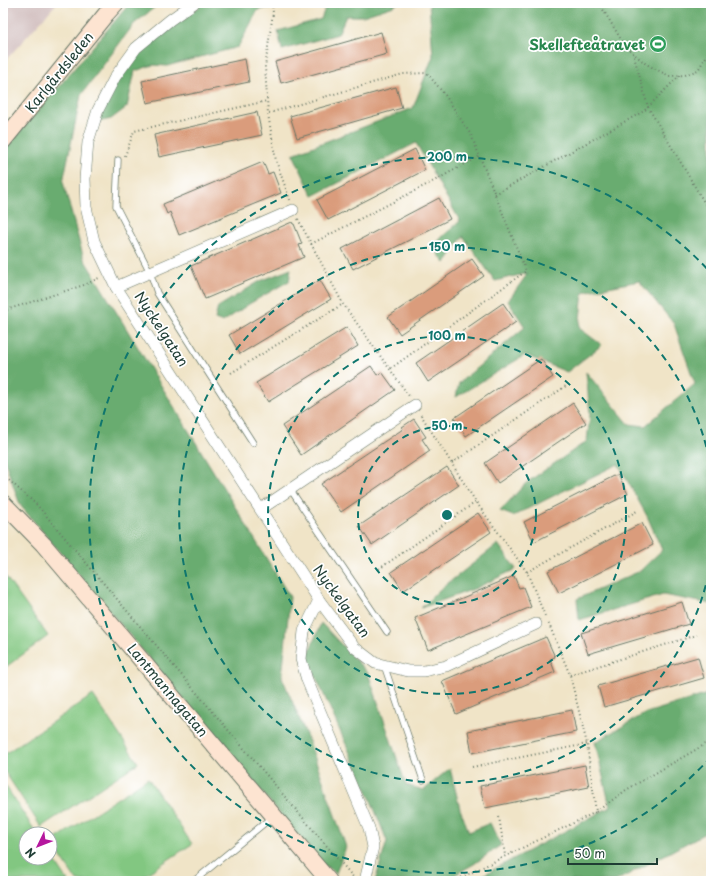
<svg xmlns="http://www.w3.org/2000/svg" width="714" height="884" font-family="'Playpen Sans',sans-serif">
  <rect width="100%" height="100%" fill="#fff"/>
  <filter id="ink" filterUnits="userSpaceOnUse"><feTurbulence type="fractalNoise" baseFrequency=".025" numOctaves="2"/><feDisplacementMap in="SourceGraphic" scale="8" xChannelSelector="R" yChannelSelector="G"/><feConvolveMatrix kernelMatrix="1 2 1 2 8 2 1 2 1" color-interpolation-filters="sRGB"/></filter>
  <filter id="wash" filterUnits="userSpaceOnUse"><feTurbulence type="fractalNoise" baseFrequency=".012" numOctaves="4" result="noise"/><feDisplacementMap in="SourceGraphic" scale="16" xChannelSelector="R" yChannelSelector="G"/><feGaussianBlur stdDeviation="0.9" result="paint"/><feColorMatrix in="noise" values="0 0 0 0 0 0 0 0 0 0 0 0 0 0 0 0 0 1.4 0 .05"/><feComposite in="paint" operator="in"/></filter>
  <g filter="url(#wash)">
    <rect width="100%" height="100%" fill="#f0e4c7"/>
    <polygon fill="#d2bfbf" points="3,3 57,3 3,63"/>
    <g fill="#82c781" stroke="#50825a">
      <polygon points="3,573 48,636 3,669"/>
      <polygon points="93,695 138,763 41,827 3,769 3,755"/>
      <polygon points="148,778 192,844 136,881 77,881 51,842"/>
      <polygon points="3,782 37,834 26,834 26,858 50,858 50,854 68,881 3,881"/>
    </g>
    <g fill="#69ac6f" stroke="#447452">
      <polygon points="130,3 160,3 134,24 81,95 63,182 84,259 290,597 282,677 310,744 346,847 336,873 323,865 20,505 3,456 3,152"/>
      <polygon points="204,3 286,3 285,5 258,10 238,47 167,66 153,65 135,71 127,107 111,119 98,122 110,92 137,52"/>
      <polygon points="327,3 398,3 394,6 363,16 346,16 338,34 282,50 278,31 321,19"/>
      <polygon points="429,3 711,3 711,604 663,595 579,620 577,599 640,571 662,550 647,516 618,464 513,516 500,511 526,483 587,441 590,415 586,372 629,424 645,426 695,384 674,324 639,281 583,292 579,328 602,345 567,372 525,355 456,397 459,383 525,327 508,301 528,273 495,281 463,236 445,263 432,246 460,221 416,143 313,196 293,154 413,108 433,56"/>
      <polygon points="291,269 289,281 249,304 223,322 215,319 218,307 260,281"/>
      <polygon points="498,544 516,569 474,589 421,608 438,591"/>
      <polygon points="321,623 368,673 406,785 424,790 450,768 460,809 469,832 490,823 501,845 474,864 444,881 375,881 387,841 370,798 307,657"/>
      <polygon points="711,693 711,830 616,881 472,881 610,807 595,742 646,713"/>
    </g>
    <g id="blocks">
      <g fill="#da9c7c">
        <polygon points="381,32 387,54 281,83 275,62"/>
        <polygon points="245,59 249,82 147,103 142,81"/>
        <polygon points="396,87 402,108 297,138 290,116"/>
        <polygon points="257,112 262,135 159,157 154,135"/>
        <polygon points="415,149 425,170 328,220 317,200"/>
        <polygon points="263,162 268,174 273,172 281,193 179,235 170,212 167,214 163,204"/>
        <polygon points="439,198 450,219 353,269 342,249"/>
        <polygon points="292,222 293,224 294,224 302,244 299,245 304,257 205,299 191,266"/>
        <polygon points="472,259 484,276 400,334 388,317"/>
        <polygon points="320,280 331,299 240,354 229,335"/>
        <polygon points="503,303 516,322 428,382 416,363"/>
        <polygon points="347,327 358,346 268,402 256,383"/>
        <polygon points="541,359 553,377 466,436 454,418"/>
        <polygon points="371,366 377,375 382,372 395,390 301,455 282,426"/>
        <polygon points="573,403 586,423 498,483 485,463"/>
        <polygon points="414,419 426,437 422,439 430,451 341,512 321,484 403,429 402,427"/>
        <polygon points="447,467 459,485 372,545 359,526"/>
        <polygon points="618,474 628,494 534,542 524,522"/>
        <polygon points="478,513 491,532 403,591 391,572"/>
        <polygon points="642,523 653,545 559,593 548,571"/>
        <polygon points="514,576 519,588 523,587 531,607 428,650 415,618"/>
        <polygon points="682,602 689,624 588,654 581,633"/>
        <polygon points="546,637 555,657 550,659 555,672 456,714 442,681"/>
        <polygon points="698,657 704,678 604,707 598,686"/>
        <polygon points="572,710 576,732 472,753 468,731"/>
        <polygon points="585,765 589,787 485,808 480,786"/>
      </g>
    </g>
  </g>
  <g filter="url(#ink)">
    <use href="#blocks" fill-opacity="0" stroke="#687767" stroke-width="1"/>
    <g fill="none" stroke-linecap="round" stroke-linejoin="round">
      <g stroke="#687767" stroke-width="7">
        <g id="lane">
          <polyline points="118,160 116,206 150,272 157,293 253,443"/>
          <polyline points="290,489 387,632"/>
          <polyline points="384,665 423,780"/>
          <polyline points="194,881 272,817"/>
        </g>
      </g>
      <g stroke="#687767" stroke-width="12">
        <g id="street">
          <polyline points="194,3 170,20 136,48 115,77 98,110 88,142 85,179 86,207 94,241 116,287 319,600 354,647 375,663 408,671 424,671 446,666 536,624"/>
          <polyline points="116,287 293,210"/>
          <polyline points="261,509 415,405"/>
          <polyline points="319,600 304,631 301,659 307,680 369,828 373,847 365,881"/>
        </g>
      </g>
      <g stroke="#687767" stroke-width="18">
        <g id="secondary">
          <polyline points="3,141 106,14 116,3"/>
          <polyline points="3,503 43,544 329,881"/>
        </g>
      </g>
      <g stroke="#687767" stroke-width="2" stroke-dasharray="1 3" stroke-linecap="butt">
        <polyline points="272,3 273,13 265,67 268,114 276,161 290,200"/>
        <polyline points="599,3 625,46 646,64 669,76 685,75 698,70 711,49"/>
        <polyline points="633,53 648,107 711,214"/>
        <polyline points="269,113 403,74 427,73 445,95 471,135 526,271 390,369"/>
        <polyline points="125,156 134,131 267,101"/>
        <polyline points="495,194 644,111 680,75"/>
        <polyline points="298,219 343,304 409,396"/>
        <polyline points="311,244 432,182 480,156"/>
        <polyline points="3,311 84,285 99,278"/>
        <polyline points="231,373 343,304"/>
        <polyline points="421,415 476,502 527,572 545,616"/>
        <polyline points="452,463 566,386"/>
        <polyline points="3,475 37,505 354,878"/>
        <polyline points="379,569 476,502"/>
        <polyline points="527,572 637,511"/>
        <polyline points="570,675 696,635"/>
        <polyline points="472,767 587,744"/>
        <polyline points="596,812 626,790 711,741"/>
        <polyline points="499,817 505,855"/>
        <polyline points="454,881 596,812 587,744 570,675 548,622"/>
      </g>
      <use href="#lane" stroke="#fff" stroke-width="5.5"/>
      <use href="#street" stroke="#fff" stroke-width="11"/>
      <use href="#secondary" stroke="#fde4d1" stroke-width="16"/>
    </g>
  </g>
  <g fill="none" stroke="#0f766e" stroke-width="2" stroke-dasharray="7 5">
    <circle cx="447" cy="515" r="89"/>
    <circle cx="447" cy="515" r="179"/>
    <path d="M711 562A268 268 0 1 1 711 468"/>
    <path d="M711 757A358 358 0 1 1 711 273"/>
  </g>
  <defs>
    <g id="stadium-disc" transform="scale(0.9)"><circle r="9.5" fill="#2e9e5b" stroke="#fff"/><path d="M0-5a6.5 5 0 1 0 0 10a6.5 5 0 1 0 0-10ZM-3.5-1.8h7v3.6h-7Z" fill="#fff"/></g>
  </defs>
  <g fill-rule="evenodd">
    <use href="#stadium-disc" x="658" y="44"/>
  </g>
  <g text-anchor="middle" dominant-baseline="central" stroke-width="3.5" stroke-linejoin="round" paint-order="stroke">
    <g font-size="14" font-weight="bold" fill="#27864d" stroke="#fff" text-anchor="end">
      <text x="645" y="44">Skellefteåtravet</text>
    </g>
    <g font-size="14" fill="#1f3d34" stroke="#fff">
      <text transform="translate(59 72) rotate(-51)">Karlgårdsleden</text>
      <text transform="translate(162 329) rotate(57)">Nyckelgatan</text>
      <text transform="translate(342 601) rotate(54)">Nyckelgatan</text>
      <text transform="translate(168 690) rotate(50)">Lantmannagatan</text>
    </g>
  </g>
  <circle cx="447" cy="515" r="6" fill="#0f766e" stroke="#fff" stroke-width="2"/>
  <g font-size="12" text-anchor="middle" font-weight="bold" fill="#0f766e" stroke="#fff" stroke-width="3.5" stroke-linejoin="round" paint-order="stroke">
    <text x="447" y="161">200 m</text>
    <text x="447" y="251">150 m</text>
    <text x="447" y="340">100 m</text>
    <text x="447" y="430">50 m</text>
  </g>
  <rect width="714" height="884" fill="none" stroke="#fff" stroke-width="16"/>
  <g transform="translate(38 846) rotate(227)"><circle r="19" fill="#ffffff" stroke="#a5b1ae"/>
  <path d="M0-3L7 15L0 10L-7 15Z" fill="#b5179e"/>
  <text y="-6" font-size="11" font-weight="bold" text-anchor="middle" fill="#1f3d34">N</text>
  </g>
  <path d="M568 858v6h89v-6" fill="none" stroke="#1f3d34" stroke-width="2"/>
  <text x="574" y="858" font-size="12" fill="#1f3d34" stroke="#ffffff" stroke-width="3" paint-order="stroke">50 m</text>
</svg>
